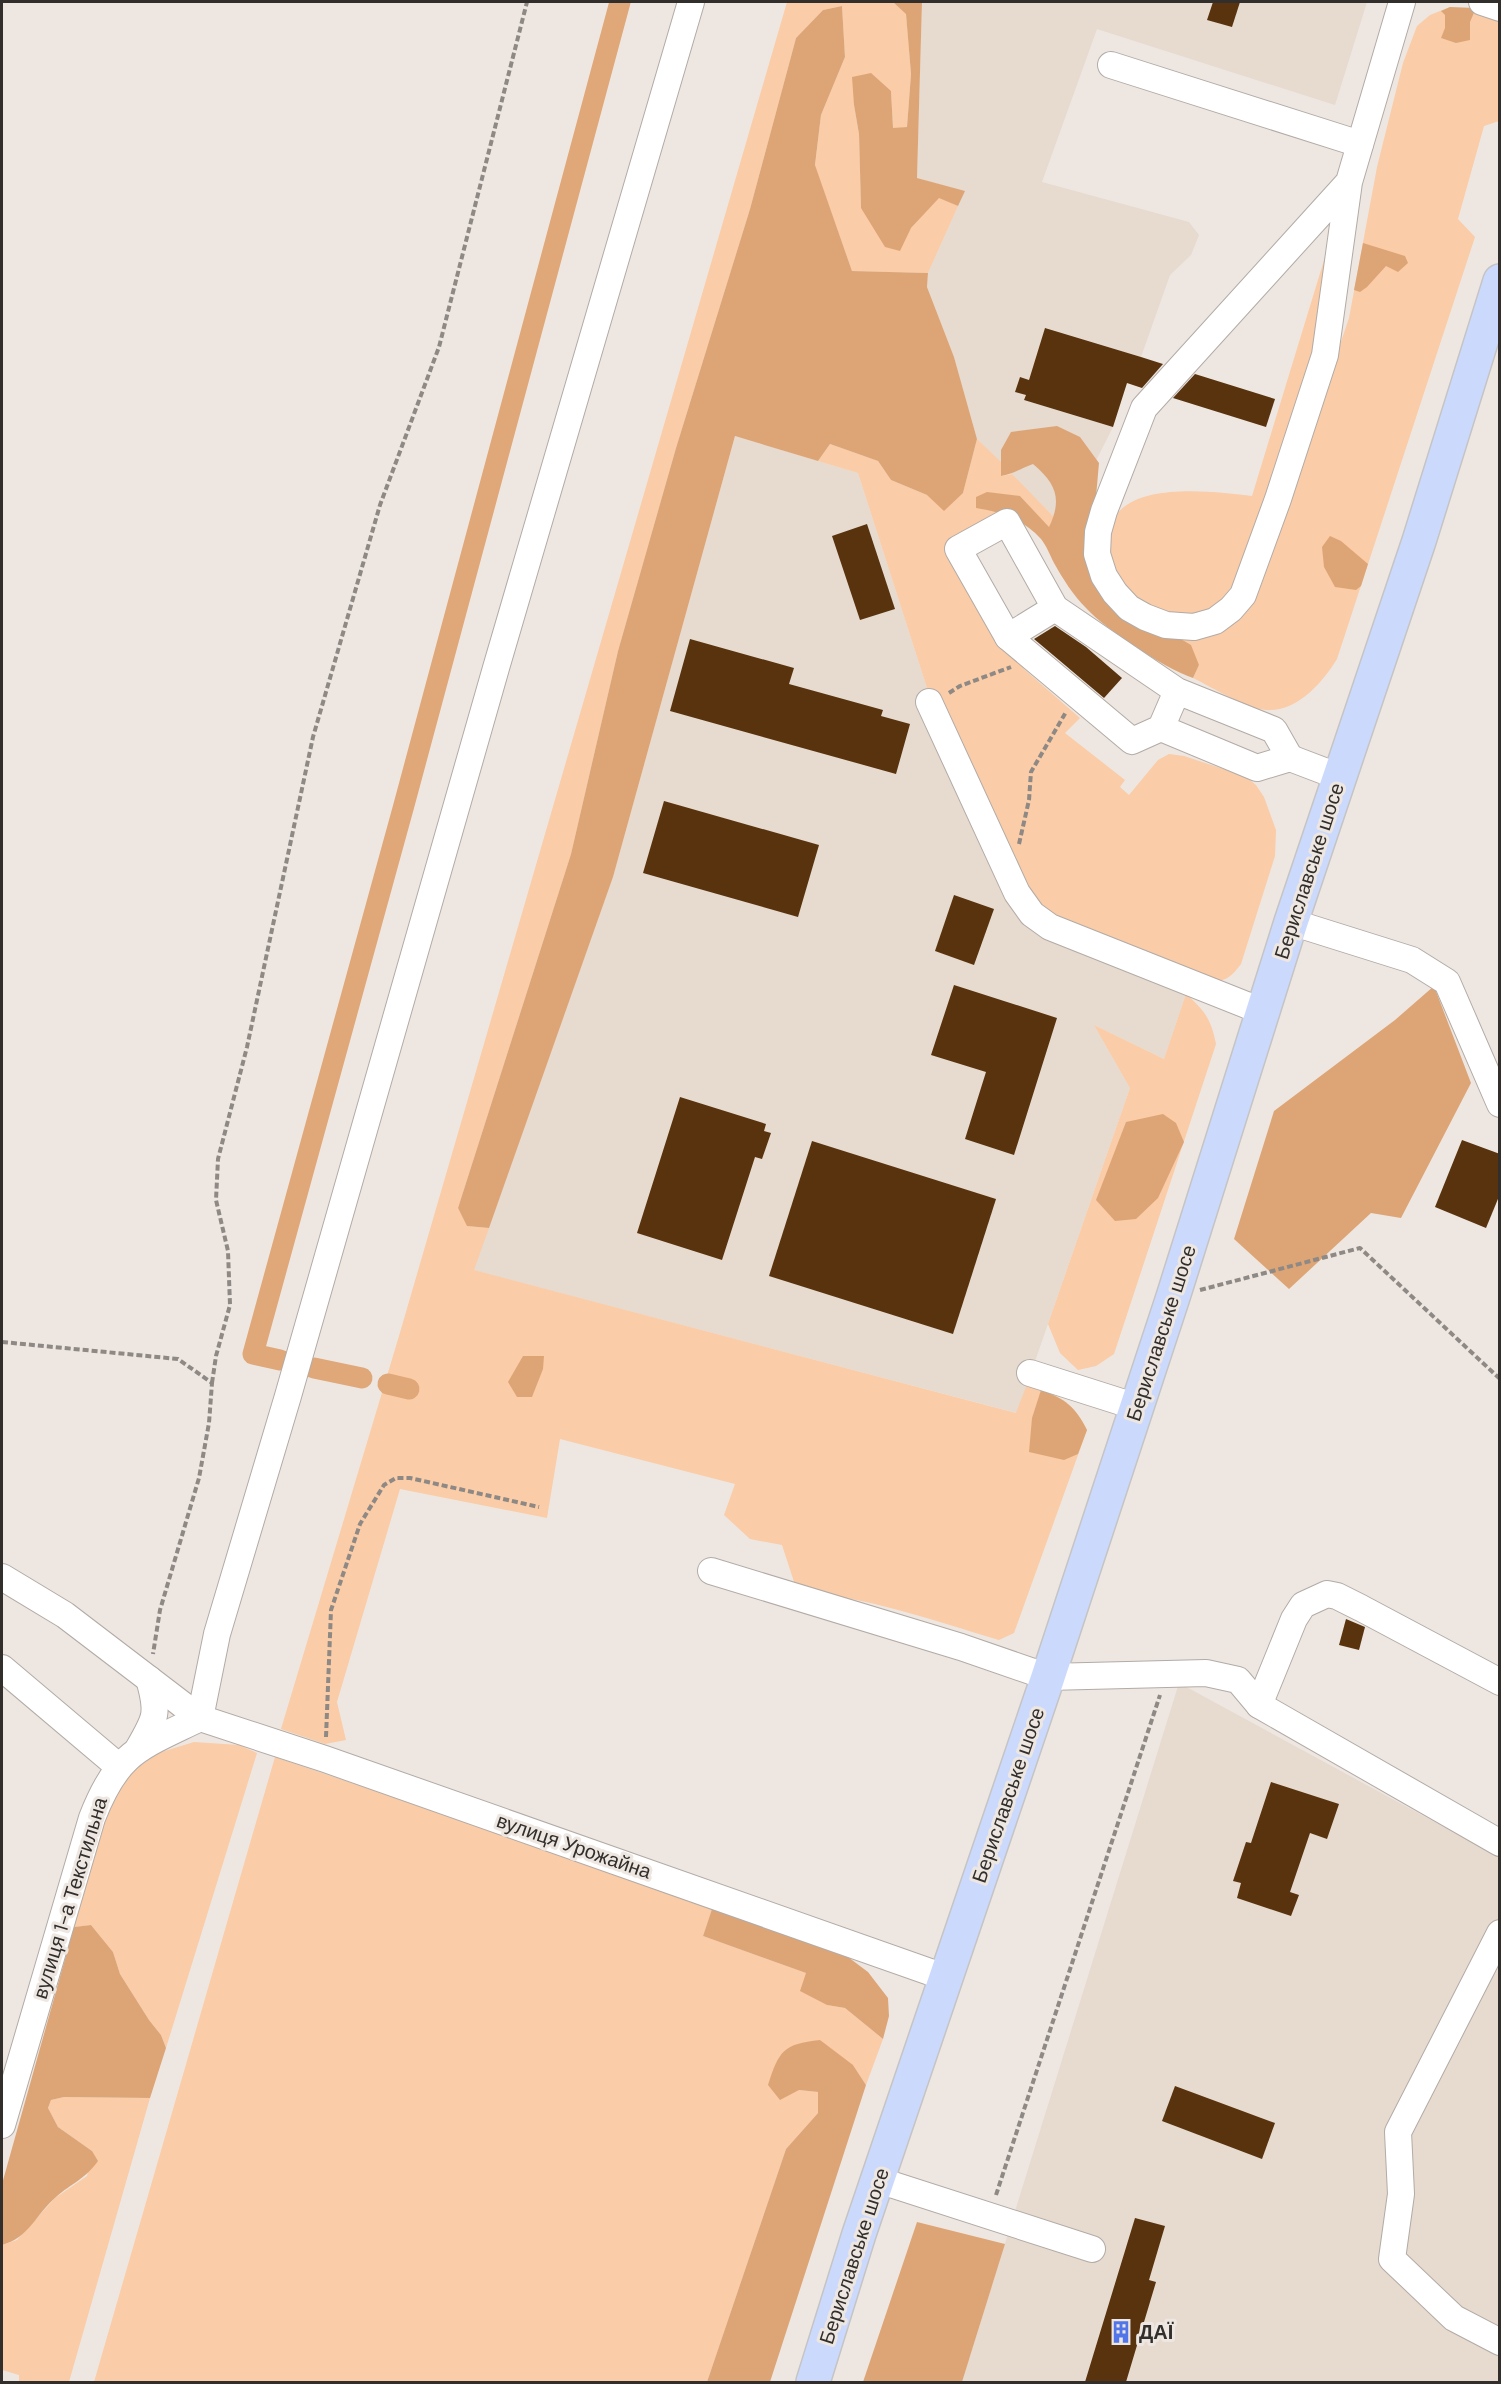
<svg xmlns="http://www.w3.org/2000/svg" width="1501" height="2384" font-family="'DM Sans',sans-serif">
  <rect width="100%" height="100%" fill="#eee7e1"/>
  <g fill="#e7dacf">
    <polygon points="922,2 1367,2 1335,105 1097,29 1042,182 1189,222 1199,235 1191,255 1170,275 1141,357 1046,328 1029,380 1020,377 1016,391 1026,395 1024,400 1113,427 1063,526 977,439 954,357 927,287 928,273 964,192 917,178"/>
    <polygon points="735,436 858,473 928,691 1186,994 1164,1059 1094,1025 1130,1088 1017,1413 473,1270 613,877"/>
    <polygon points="1179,1683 1499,1857 1499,2382 962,2382"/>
  </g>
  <g fill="#facca7">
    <path d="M787 2H893L906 13 911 74 907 127 893 129 891 91 854 105 859 134 861 208 911 228 939 197 958 206 928 273 852 271 815 166 821 115 845 57 842 6 823 10 796 38 750 209 676 448 618 651 571 854 458 1208 468 1226 489 1228 474 1270 1016 1413 1027 1384C1058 1396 1071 1399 1087 1430L1014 1633 999 1640C932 1620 867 1597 797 1591L782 1545 750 1539 724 1515 735 1484 560 1439 547 1518 400 1489 337 1702 346 1740 325 1744 281 1729 399 1336Z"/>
    <path d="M1450 7 1499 16V121L1484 126 1458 219 1475 237 1337 659C1321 685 1291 719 1256 708 1234 701 1213 688 1193 678L1199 665 1179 638 1262 576 1349 318 1377 167 1403 63 1417 26 1430 15Z"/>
    <path d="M1325 257 1333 259 1318 347 1239 577 1220 603 1200 616 1178 617 1133 602 1106 563C1108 551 1107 533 1112 522 1131 480 1216 492 1252 496Z"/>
    <path d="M977 439 1001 462 1002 476 1012 474 1054 517 1049 528 1020 496 997 511 1000 513 952 541 1005 646 1025 670 1080 718 1065 733 1125 780 1120 787 1129 795 1158 760 1169 754 1184 756 1245 776 1256 785 1264 797 1276 830 1275 856 1241 964C1228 981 1224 982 1203 980L1032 906 935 690 928 691 858 473 818 461 830 444 878 461 891 480 927 495 963 493Z"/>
    <path d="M1186 994C1205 1011 1211 1019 1216 1044L1114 1354 1096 1366 1078 1370 1060 1353 1048 1324 1130 1088 1094 1025 1164 1059Z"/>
    <polygon points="194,1742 239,1745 257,1753 166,2048 161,2035 149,2020 120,1974 113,1952 91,1925 74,1927 107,1813 116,1790 136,1769 158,1753"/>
    <polygon points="275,1757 713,1906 703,1936 806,1973 827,2005 845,2008 883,2039 866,2085 853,2065 799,2090 818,2092 818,2113 786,2149 707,2382 94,2382"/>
    <polygon points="64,2097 150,2098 69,2382 19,2382 19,2375 2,2370 2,2245 17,2240 55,2198 87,2176 92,2151 58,2127 48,2108 51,2100"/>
  </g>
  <g fill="#dda576">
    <polygon points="893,2 922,2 917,178 965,191 958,206 939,198 911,228 900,251 885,247 861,208 859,134 854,105 852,77 871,73 891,91 893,128 907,127 911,74 906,14"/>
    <polygon points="842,6 845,57 821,115 815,165 852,271 928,273 927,287 954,357 977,439 963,493 944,511 927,495 891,480 878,461 830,444 818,461 735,436 613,877 489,1228 467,1226 458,1208 571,854 618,651 676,448 750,209 796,38 823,10"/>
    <polygon points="1450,7 1476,8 1470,22 1470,40 1456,43 1441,38 1445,28 1445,15 1441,11"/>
    <polygon points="1363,243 1405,256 1408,263 1398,272 1386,266 1367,287 1360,292 1354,290"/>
    <path d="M1057 426 1080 437 1099 463 1090 565 1179 638 1191 645 1199 665 1193 678C1164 668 1106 630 1086 608 1073 595 1063 579 1054 563 1050 555 1046 545 1041 539 1023 519 1001 512 976 508V497L987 492 1020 496 1049 527C1062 500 1057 484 1033 464 1022 468 1013 474 1001 476V450L1011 432Z"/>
    <polygon points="1330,536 1341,541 1368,564 1361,586 1356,590 1335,587 1324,567 1322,547"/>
    <polygon points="1434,986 1471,1083 1401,1218 1371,1213 1289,1289 1234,1239 1274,1111 1395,1020"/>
    <polygon points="1163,1114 1176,1123 1184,1142 1158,1198 1136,1219 1115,1221 1096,1200 1126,1122"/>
    <polygon points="523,1356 544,1356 543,1369 532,1397 517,1397 508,1382"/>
    <path d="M1041 1390C1065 1399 1075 1406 1087 1430L1078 1454 1064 1460 1029 1452 1032 1418Z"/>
    <polygon points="713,1906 844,1954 868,1972 888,1998 889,2016 883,2039 845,2008 827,2005 800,1991 806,1973 703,1936"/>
    <path d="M91 1925 113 1952 120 1974 149 2020 161 2035 166 2048 150 2098 64 2097 51 2100 48 2108 58 2127 92 2151 98 2161C84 2180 72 2183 56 2197 35 2215 30 2237 2 2245V2184L74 1927Z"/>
    <path d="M820 2040 853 2065 866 2085 770 2382H707L786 2149 818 2113V2092L799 2090 780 2100 768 2085C779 2051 783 2044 820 2040Z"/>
    <polygon points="917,2222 1005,2244 962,2382 863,2382"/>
  </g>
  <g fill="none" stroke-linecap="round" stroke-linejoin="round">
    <g stroke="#e0a778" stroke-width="21">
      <polyline points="280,1360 253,1354 404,805 620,2"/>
      <polyline points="314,1368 362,1378"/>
      <polyline points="388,1384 409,1389"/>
    </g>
  </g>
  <g fill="#58330e">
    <polygon points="1213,2 1240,2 1232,27 1207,20"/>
    <polygon points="1045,328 1141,357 1163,364 1142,388 1127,383 1113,427 1024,400 1026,395 1015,392 1020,377 1029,380"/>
    <polygon points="1195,374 1275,399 1266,427 1173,398"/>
    <polygon points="867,524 895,609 860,620 832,536"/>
    <polygon points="1055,626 1086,647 1122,678 1104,698 1034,639"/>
    <polygon points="690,639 794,668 789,684 883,710 881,716 910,724 896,774 670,711"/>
    <polygon points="664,801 819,845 798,917 643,873"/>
    <polygon points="954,895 994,909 974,965 935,951"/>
    <polygon points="954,985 1057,1018 1014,1155 965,1139 986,1072 931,1055"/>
    <polygon points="680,1097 766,1124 764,1131 771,1133 762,1159 755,1157 722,1260 637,1233"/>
    <polygon points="1462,1140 1500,1154 1500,1194 1486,1228 1435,1207"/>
    <polygon points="812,1141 996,1199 953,1334 769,1276"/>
    <polygon points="1346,1619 1365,1627 1359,1650 1339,1645"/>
    <polygon points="1271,1782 1339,1804 1327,1839 1310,1833 1290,1892 1299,1895 1291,1916 1237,1898 1241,1883 1233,1881 1246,1842 1251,1843"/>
    <polygon points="1175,2086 1275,2123 1262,2159 1162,2121"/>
    <polygon points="1135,2218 1165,2226 1149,2280 1156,2282 1126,2382 1085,2382"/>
  </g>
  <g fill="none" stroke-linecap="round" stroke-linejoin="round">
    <g stroke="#b2aba6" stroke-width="28">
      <g id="minor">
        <polyline points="1482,2 1500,8"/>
        <polyline points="1111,65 1360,144"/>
        <polyline points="1349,182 1144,408 1104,511 1098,532 1097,554 1104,576 1115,593 1129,608 1145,617 1166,625 1194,627 1215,621 1231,609 1243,595 1278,499 1325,355 1349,182 1402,2"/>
        <polyline points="1008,637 1055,608"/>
        <polyline points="1177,691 1161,728 1132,741 1008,637 958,549 1007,522 1055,608 1177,691 1274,730 1290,758"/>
        <polyline points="929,702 1017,893 1032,914 1050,927 1264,1012"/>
        <polyline points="1161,728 1257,768 1290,758 1340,777"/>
        <polyline points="1291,922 1412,960 1447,982 1500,1104"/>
        <polyline points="1030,1373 1137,1407"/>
        <polyline points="711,1571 961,1647 1048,1677 1206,1673 1238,1680 1259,1705 1500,1843"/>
        <polyline points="2,1577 65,1615 200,1718 325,1759 947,1978"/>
        <polyline points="2,1668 118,1766"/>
        <polyline points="1259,1705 1294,1619 1303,1605 1327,1594 1337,1596 1361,1608 1500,1682"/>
        <polyline points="200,1718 217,1634 288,1396 496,668 691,2"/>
        <path d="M138 1749C156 1718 159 1714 149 1679"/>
        <polyline points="1500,1933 1398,2132 1401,2194 1392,2259 1454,2318 1500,2342"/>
        <path d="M2 2125 92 1818C118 1751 139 1748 200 1718"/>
        <polyline points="878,2180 1092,2249"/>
      </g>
    </g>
    <g stroke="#c5c4c4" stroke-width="36">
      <polyline id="major" points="813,2382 859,2234 1048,1677 1173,1297 1291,922 1419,541 1500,281"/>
    </g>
    <g stroke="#8e8985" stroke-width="4" stroke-dasharray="6 3" stroke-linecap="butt">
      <polyline points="949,693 960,686 1011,667"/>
      <polyline points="1019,844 1029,800 1031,772 1066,712"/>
      <polyline points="1200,1290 1360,1248 1500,1379"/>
      <polyline points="2,1342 178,1359 212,1383 209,1423 199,1478 160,1610 153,1654"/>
      <polyline points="212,1383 216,1356 230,1305 228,1251 216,1200 218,1159 247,1047 313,737 380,505 439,347 527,2"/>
      <polyline points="326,1737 331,1610 360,1524 384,1485 396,1478 410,1478 539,1507"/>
      <polyline points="996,2195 1160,1695"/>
    </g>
    <use href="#minor" stroke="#fff" stroke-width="26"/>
    <use href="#major" stroke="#cbd9fd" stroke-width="33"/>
  </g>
  <defs>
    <g id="building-bare" transform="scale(1.8)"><path d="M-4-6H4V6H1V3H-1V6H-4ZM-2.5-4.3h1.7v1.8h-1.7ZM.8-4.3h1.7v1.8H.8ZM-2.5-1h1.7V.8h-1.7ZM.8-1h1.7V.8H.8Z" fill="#5176ea" stroke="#eee7e1" stroke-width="2.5" paint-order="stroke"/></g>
  </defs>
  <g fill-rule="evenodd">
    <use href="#building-bare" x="1121" y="2332"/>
  </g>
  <g text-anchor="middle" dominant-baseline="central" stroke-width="6" stroke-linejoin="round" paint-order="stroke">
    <g font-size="20" fill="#312e2c" stroke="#eee7e1">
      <text transform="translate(1309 871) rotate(-72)">Бериславське шосе</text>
      <text transform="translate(1161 1333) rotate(-72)">Бериславське шосе</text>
      <text transform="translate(1008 1795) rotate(-71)">Бериславське шосе</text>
      <text transform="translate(574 1846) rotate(19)">вулиця Урожайна</text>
      <text transform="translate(70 1898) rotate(-73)">вулиця 1-а Текстильна</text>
      <text transform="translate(854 2256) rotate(-72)">Бериславське шосе</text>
    </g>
    <g font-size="20" font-weight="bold" fill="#312e2c" stroke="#eee7e1" text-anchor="start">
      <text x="1139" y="2332">ДАЇ</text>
    </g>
  </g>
  <rect width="1501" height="2384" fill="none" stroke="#312e2c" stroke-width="6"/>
</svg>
